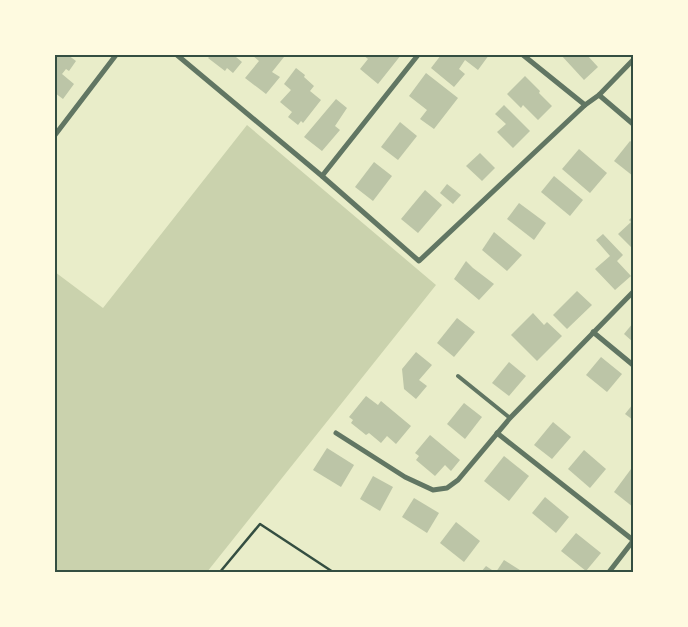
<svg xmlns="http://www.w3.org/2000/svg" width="688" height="627" font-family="'Golos Text',sans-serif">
  <rect width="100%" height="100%" fill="#e9edc9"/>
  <polygon fill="#cad2ad" points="247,125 436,285 207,572 55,572 55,272 103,308"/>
  <g fill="#bcc5a7">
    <polygon points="55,55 68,55 76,61 69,71 66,69 62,74 74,84 63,99 55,93"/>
    <polygon points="211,55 238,55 236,57 242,62 233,73 227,68 225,71 208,58"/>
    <polygon points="252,55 282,55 284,57 272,72 280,77 266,94 245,78 259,61"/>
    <polygon points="363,55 401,55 378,84 360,69 368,59"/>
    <polygon points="441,55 489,55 478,70 465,60 459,69 465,74 454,87 431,68"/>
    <polygon points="561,55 587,55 598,67 584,80"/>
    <polygon points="296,68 305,75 304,77 314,86 310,91 321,100 303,123 301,121 298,125 288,117 292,112 280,102 291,90 284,84"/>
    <polygon points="426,73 458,98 434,129 420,119 427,110 409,96"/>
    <polygon points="525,76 540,91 539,93 552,106 538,120 523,105 521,108 507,94"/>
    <polygon points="336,99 347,108 335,126 340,130 322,151 304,137"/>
    <polygon points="504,105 530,131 513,148 497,132 506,124 495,114"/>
    <polygon points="400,122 417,136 398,160 381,147"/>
    <polygon points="630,141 633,143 633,176 614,161"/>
    <polygon points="579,149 607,173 590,193 562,169"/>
    <polygon points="480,153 495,168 482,181 466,166"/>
    <polygon points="374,162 392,176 373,201 355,187"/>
    <polygon points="554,176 583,200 570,216 541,192"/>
    <polygon points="447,184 461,195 453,204 440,193"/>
    <polygon points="425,190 442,205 418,233 401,219"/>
    <polygon points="519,203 546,223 534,240 507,219"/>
    <polygon points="633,216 633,249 618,234 631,222 629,220"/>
    <polygon points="494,232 522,255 507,271 482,250"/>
    <polygon points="603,234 623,255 617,261 631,276 615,290 595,269 610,256 596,240"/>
    <polygon points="466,261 473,268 494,284 479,300 454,279"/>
    <polygon points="577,291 592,305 567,329 553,315"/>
    <polygon points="533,313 544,325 547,322 562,336 537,361 511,335"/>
    <polygon points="457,318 475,332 454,357 437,343"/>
    <polygon points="633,323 633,342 624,334"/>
    <polygon points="416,352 432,365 419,380 427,386 416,399 404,389 402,369"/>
    <polygon points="601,357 622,374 607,392 586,375"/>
    <polygon points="509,362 526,376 509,396 492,383"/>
    <polygon points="366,396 378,405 381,401 411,426 396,444 387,436 381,443 369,433 366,435 351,423 353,420 349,417"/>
    <polygon points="464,403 482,417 465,439 447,424"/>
    <polygon points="633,404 633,420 625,414"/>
    <polygon points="553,422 571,437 552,459 534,445"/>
    <polygon points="430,435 460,460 451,471 445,465 435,476 416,460 419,456 415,453"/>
    <polygon points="327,448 354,465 341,487 313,470"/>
    <polygon points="584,450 606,469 590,488 568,469"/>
    <polygon points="504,456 529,476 509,501 484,481"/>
    <polygon points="631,469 633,471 633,507 614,492"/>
    <polygon points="373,476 393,487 380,511 360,499"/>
    <polygon points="545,497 569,517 556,533 532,513"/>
    <polygon points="414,498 439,513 427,533 402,517"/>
    <polygon points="456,522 480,541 464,562 440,543"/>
    <polygon points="576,533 601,553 586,571 561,551"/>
    <polygon points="504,560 523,572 496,572"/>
    <polygon points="486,566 495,572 481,572"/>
  </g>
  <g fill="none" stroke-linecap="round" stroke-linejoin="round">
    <polyline stroke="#344e41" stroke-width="2.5" points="220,572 260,524 333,572"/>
    <polyline stroke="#617663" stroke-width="4" points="458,376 510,418"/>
    <g stroke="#617663" stroke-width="5">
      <polyline points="177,55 322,176 419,261 585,105 599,95 633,60"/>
      <polyline points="523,55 585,105"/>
      <polyline points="599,95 633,124"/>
      <polyline points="55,135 116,55"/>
      <polyline points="322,176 418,55"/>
      <polyline points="593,332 633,365"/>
      <polyline points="336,433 405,477 433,490 447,488 458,480 510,418 633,292"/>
      <polyline points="497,433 633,540"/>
      <polyline points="609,572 633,541"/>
    </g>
  </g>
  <rect width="688" height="627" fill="none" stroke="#fefae0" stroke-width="112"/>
  <rect x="56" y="56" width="576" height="515" fill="none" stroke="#344e41" stroke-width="2"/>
</svg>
